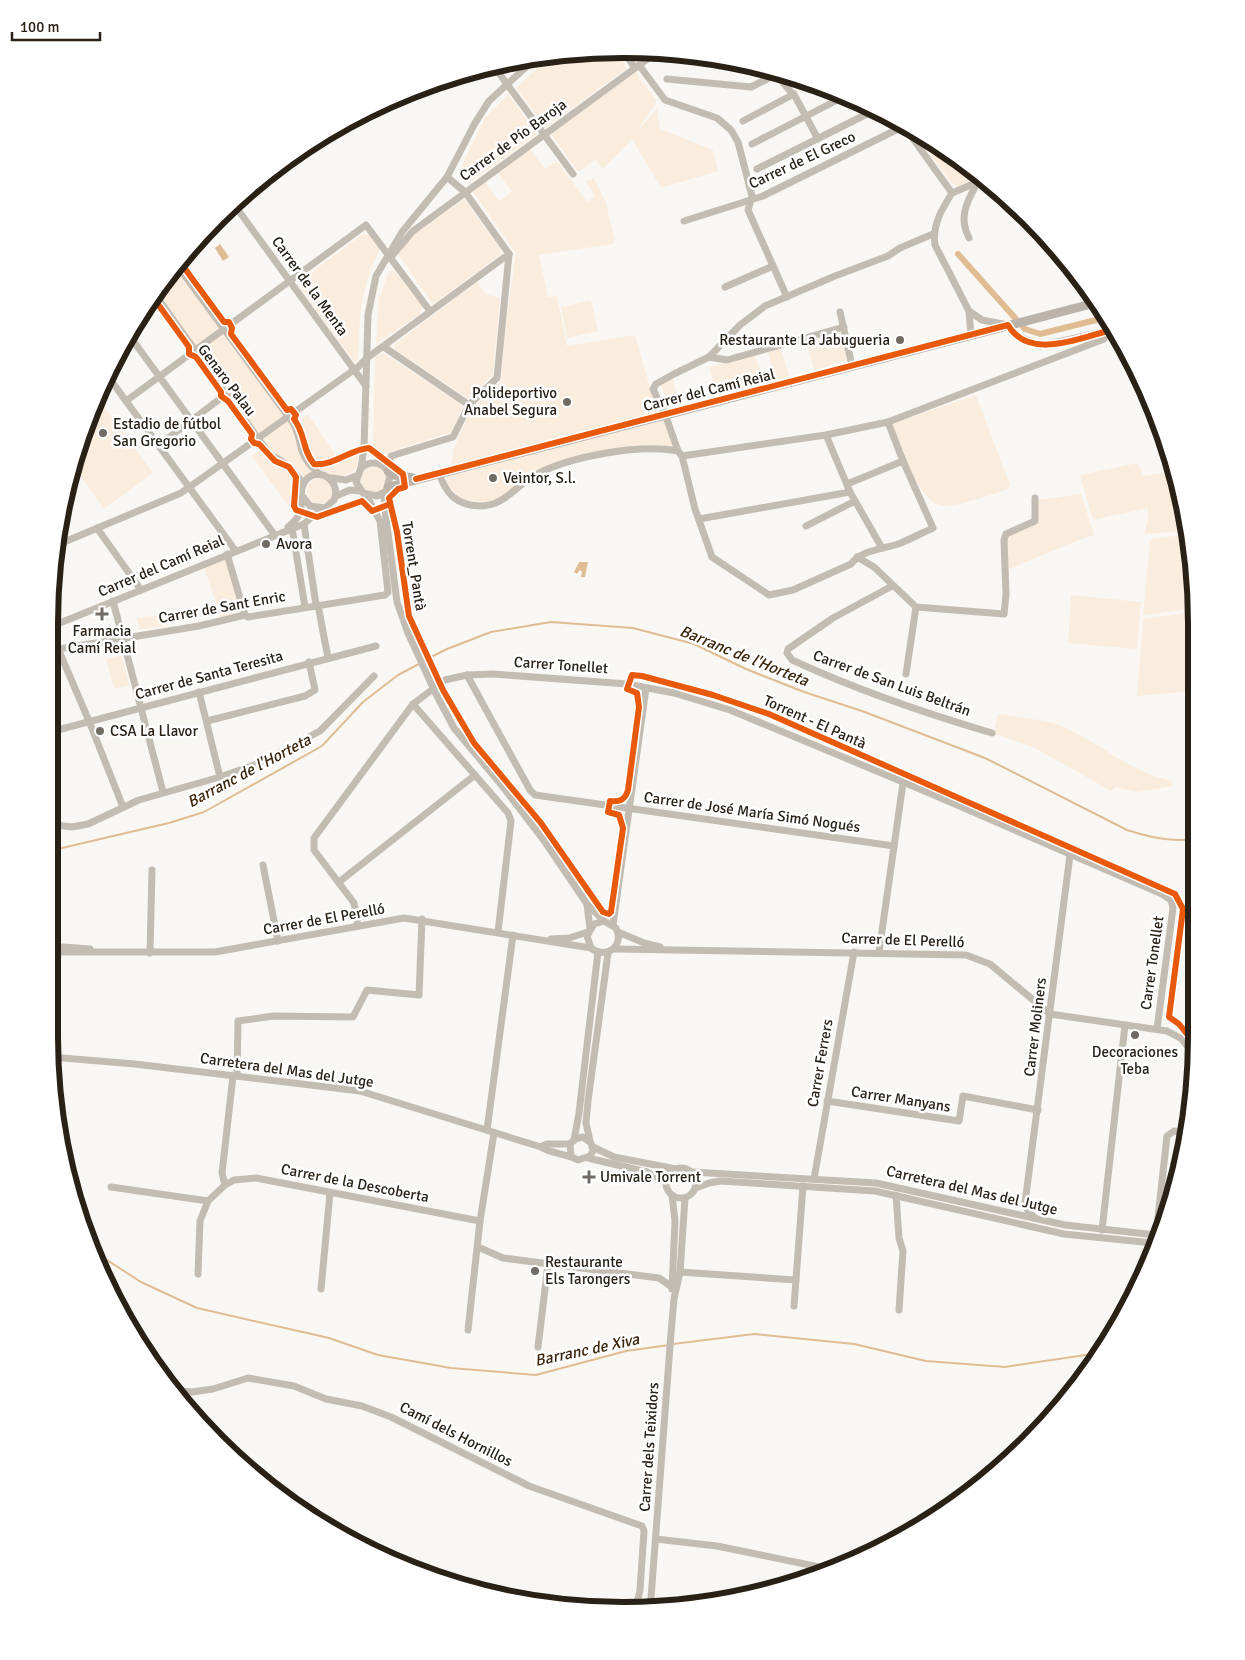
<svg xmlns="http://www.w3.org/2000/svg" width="1245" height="1660" font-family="Signika,sans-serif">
  <rect width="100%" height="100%" fill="#f9f7f4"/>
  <g fill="#fbedde">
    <polygon points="585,50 615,51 627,68 546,127 516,88 551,56"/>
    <polygon points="521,61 508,72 505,71 499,64"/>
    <polygon points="636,72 657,101 636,133 657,108 660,129 713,150 718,171 661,188 632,139 603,169 595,160 578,172 551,134"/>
    <polygon points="780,73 816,83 800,92 795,82 788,80"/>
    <polygon points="508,94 537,134 469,183 465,183 459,171 485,118"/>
    <polygon points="908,125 910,126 980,177 958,186 952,184"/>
    <polygon points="530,149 545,169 557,161 587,202 595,196 585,181 594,178 606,203 615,241 613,244 539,255 548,297 557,296 567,346 635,335 657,412 451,465 454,448 471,409 501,381 506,322 516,253 473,192 485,182 499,201 512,192 498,173"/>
    <polygon points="989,183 1004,195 999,199 986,184"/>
    <polygon points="464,199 501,250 500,255 435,303 431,302 398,254 416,233"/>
    <path d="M363 234 370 236 380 249C360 289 360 316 358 359L354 362 300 287 301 280Z"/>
    <polygon points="176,266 293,429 313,472 304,477 293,463 272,452 156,291"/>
    <polygon points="389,271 395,271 422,306 420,314 376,344 379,299"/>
    <polygon points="477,282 486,294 500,298 493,374 471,397 467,398 395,349 394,345"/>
    <polygon points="591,300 598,331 567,338 561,307"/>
    <polygon points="840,333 848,360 814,370 807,342"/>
    <polygon points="781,348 789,376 776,380 768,352"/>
    <polygon points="383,353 461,404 462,408 452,432 383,454 373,446 375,357"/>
    <polygon points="755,355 764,383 717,395 709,367"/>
    <polygon points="673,379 679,405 668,408 661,384"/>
    <path d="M976 395 1010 485 1008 489C991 494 956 509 940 505 919 501 899 443 891 424Z"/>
    <polygon points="98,398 153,473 104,509 72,464 93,403"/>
    <path d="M308 414 335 454 331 458 318 462C306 456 308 432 300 420Z"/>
    <polygon points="666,420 673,447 562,463 502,497 487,503 461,499 446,483 447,477"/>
    <polygon points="259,451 266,459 286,470 290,475 290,505 288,506 252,456"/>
    <path d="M359 451 357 467C346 481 328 477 315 466L326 464Z"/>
    <polygon points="1138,463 1143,476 1171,472 1187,531 1144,534 1148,520 1148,508 1093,520 1080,475"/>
    <circle cx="374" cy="480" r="13"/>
    <circle cx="320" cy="491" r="13"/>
    <polygon points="1081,494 1094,535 1076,541 1007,570 1005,549 1008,535 1032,526 1038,500"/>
    <polygon points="1188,534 1191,547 1192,609 1143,615 1150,542 1153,539"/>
    <polygon points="227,554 244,612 221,617 203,564"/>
    <polygon points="1071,595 1141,602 1137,649 1068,643"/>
    <polygon points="1192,612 1192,691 1137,696 1143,619"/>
    <polygon points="165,614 168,625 140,630 137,618"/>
    <polygon points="122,655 129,685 114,689 106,659"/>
    <path d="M998 714C1015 717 1047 720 1062 726 1099 742 1131 773 1172 781L1173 786 1137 792 1116 787 1111 791 1035 748 999 735H993Z"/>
  </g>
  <g fill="#e0bc93">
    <polygon points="220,244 229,257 223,261 215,248"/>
    <polygon points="579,562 588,562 585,577 581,577 582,572 580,570 577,574 574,572"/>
  </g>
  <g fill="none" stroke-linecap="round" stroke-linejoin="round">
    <g stroke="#e0bc93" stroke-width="2">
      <path d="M423 661 447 649 491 632 551 622 633 628 694 644 746 669 804 692 862 711 985 758 1127 830C1149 837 1170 842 1193 839"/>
      <polyline points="49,851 169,823 204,812 322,746 363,702 398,675 419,664"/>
      <polyline points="96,1253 141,1282 197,1308 329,1338 378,1355 451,1368 536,1375 626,1351 669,1345"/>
      <polyline points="673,1344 754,1334 854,1344 926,1361 1005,1367 1099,1353"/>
    </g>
    <polyline stroke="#e0bc93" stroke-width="6" points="958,254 1025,329 1040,334 1104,318"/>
    <g stroke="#c3bcb3" stroke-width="7">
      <polyline points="623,51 635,68"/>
      <polyline points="688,53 703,55"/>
      <polyline points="493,65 573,174"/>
      <polyline points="639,65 665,100 717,118 731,130 738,142 752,196 748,210 787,297"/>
      <polyline points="766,70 765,80 776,74"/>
      <polyline points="773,71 796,98 818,139"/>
      <polyline points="667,79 751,87 765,80"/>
      <polyline points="894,119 900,128"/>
      <polyline points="743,121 794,94"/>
      <polyline points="900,128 906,129 952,193"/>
      <polyline points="752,144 845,96"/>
      <polyline points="757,169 875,110"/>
      <polyline points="447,177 465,192 509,254"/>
      <path d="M952 193C942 209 932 225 935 245L969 311 971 335"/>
      <polyline points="952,193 985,179"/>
      <polyline points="233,203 366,386"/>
      <polyline points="1018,210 1016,214 1018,219 1028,220"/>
      <polyline points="684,221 763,196 900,128"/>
      <path d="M969 238C958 217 967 202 977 183"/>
      <polyline points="391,257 413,231 657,52"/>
      <path d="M177 265 293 423C299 433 299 441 302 451 305 460 312 467 319 474"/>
      <polyline points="725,287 773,266"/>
      <path d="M154 293 270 455C286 462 294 470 303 484"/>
      <polyline points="969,311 982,320 1008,325 1016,335 1040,346 1111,330"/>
      <polyline points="840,312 852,366"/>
      <polyline points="129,335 274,534"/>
      <polyline points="384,347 469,405"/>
      <polyline points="709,357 727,360 844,327"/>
      <polyline points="107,375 235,550"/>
      <polyline points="126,401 366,225 430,311"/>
      <path d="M888 422 903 461 933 528C922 533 912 538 901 543 885 549 863 549 851 564L793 590 769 595 712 557 695 509 682 456 678 451 665 414 653 389 656 384 674 374 709 357 740 325 765 306 835 276 888 256 900 248 933 234"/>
      <polyline points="826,435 850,492 882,548"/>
      <polyline points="159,445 225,395"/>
      <polyline points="682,456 826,435 888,422 1104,339 1108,331"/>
      <polyline points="361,468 364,448 368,315 376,276 402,232 447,177 475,123 489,101 536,58"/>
      <polyline points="387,469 391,456 453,437 469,405 497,378 509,254"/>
      <path d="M439 473C446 494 456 505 480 506 505 506 516 485 535 475 571 456 638 444 678 451"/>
      <polyline points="331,478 346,480 356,476"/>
      <polyline points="847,484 903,461"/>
      <path d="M386 491 377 496 363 493 356 482 361 468C372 459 385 463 390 476L384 498 386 518 397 602 408 633"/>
      <polyline points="336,496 350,490 360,491"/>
      <polyline points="699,519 850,492"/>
      <polyline points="304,524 316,605"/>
      <polyline points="806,526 855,501"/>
      <path d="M288 527C311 510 295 495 305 481 319 464 342 482 334 500L325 508 310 506 303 497"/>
      <polyline points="97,528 141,590"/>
      <polyline points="292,528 305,607"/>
      <polyline points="57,545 181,493 358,367 367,358 509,254"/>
      <polyline points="227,554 245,615"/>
      <polyline points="857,557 874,567 916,607 1004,614 1006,595 1004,540 1006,534 1035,521 1035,498"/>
      <path d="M892 586 833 618 788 649 787 653 792 660C857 690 924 713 992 733"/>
      <polyline points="113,601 163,792"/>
      <polyline points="318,605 328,658"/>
      <polyline points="50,627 304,524 321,509"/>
      <polyline points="50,630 89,721 123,807"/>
      <polyline points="59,649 199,626 245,615 248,617 385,595 388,592 380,521 366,495"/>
      <polyline points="906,674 916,607"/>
      <polyline points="467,675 530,790 535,795 894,846"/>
      <polyline points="199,692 220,777"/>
      <path d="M436 694 454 728 503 787 545 842 587 904 604 921 616 928C625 946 606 960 591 948L587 936 594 924 604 921"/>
      <polyline points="413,704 508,813 511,821 498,932"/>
      <polyline points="207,721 305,696 315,690 309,662"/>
      <polyline points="50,732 376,646"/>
      <polyline points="49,824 72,827 88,824 139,800 220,777 260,763 320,731 374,676"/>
      <polyline points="263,865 278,941"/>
      <polyline points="339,882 475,775"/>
      <polyline points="587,905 590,928"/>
      <polyline points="613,925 646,688"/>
      <polyline points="358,926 354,903 314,850 314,838 413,704 445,680 467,675 493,674 627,684 674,693 730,710 927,792 1162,894 1171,900 1173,908 1157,1029"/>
      <polyline points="618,932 644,943 660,947"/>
      <polyline points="551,939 569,938 588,932"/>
      <polyline points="49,946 90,949"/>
      <polyline points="614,949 966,955 990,964 1050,1014 1167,1031 1182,1039 1195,1056"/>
      <polyline points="49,952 215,952 404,918 591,948"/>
      <polyline points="879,952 903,783"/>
      <polyline points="150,953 152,870"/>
      <path d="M51 1057 135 1064 360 1091 541 1147C552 1154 567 1154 578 1160L590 1156 593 1151 591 1143 583 1137 575 1139 570 1144 571 1156"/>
      <polyline points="237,1076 238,1021 273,1016 353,1017 367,990 419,995 422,919"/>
      <polyline points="827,1101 959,1121 963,1096 1038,1110"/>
      <polyline points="487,1130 513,935"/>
      <polyline points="574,1140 579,1113 598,952"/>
      <polyline points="590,1141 586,1123 588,1101 608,953"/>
      <polyline points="541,1147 547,1144 570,1144"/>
      <polyline points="593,1147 614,1157 676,1169"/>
      <polyline points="588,1158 647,1172 666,1182"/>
      <circle cx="681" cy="1183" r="15"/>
      <polyline points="692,1172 876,1183 1065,1225 1156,1235"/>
      <polyline points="814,1179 854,952"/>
      <polyline points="225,1185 234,1180 256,1178 480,1221"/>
      <polyline points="111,1187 208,1201"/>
      <polyline points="696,1188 709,1183 720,1181 875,1191 1064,1234 1153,1243"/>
      <polyline points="896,1195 899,1238 903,1251 899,1310"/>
      <polyline points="1035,1218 1028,1211 1025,1203 1070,855"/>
      <polyline points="1102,1230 1125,1025"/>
      <polyline points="1156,1235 1167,1136 1174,1131 1185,1133"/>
      <polyline points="478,1247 503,1258 659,1278 672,1287"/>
      <polyline points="680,1272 796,1280"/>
      <polyline points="198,1274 200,1221 208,1201 225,1185 222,1173 233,1076"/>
      <polyline points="321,1289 330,1193"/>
      <polyline points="672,1289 675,1221 672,1195"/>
      <polyline points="794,1306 803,1186"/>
      <polyline points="468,1330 480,1221 494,1133"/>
      <polyline points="538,1347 548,1264"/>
      <polyline points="170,1390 192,1392 213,1389 248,1378 294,1386 326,1399 362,1406 391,1417 529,1486 642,1526 644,1531 640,1590 638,1599 632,1608"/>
      <polyline points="656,1539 717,1546 834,1570"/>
      <polyline points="653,1610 651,1598 671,1333 674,1299 680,1272 685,1198"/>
    </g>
    <g stroke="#bbb2a9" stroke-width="9">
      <polyline points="388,471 394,475 413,478"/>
      <polyline points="389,487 1095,303"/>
    </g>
    <polyline stroke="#bfbbb5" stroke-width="2" stroke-dasharray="8 4" stroke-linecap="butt" points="689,1604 699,1605"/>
    <polyline stroke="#c3bcb3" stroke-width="7" points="408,633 436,694"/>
    <g stroke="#fff" stroke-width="9">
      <g id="cycleway">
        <path d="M180 262 224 322H229L232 328 231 334 287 410 291 409 296 415 294 419C306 435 302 450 314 464 334 466 351 449 369 448L403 474 405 487 398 489 389 498 397 532 409 616 443 690 474 743 541 823 603 912 609 914 611 912 623 828 619 815 608 812 610 801C620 802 625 800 628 790L639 707 637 693 627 689 632 675 642 676 713 695 769 714 1175 894 1183 909 1169 1017 1179 1024 1195 1044"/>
        <polyline points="152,296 189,347 189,354 196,357 221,392 221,396 228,401 252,434 251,439 254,443 259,444 275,461 289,467 296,477 294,506 296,510 317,517 362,501 372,511 390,504"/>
        <path d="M416 479 1008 325C1029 361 1080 338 1111 330"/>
      </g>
    </g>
    <use href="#cycleway" stroke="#e8590c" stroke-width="6"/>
  </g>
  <g fill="#726b64" stroke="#fff" stroke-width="2">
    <circle cx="900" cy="340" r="5"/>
    <circle cx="567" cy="402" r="5"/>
    <circle cx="103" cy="433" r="5"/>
    <circle cx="493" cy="478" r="5"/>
    <circle cx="266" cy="544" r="5"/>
    <path d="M99.5 606.5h5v5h5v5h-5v5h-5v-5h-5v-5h5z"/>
    <circle cx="100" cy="731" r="5"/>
    <circle cx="1135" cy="1035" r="5"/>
    <path d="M586.5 1169.5h5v5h5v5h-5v5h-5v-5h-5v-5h5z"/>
    <circle cx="535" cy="1271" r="5"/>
  </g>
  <g text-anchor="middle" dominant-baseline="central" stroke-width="5" stroke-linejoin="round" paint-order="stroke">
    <g font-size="15" fill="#292016" stroke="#fff">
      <text transform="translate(513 140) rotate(-36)">Carrer de Pío Baroja</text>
      <text transform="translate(802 160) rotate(-25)">Carrer de El Greco</text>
      <text transform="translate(310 286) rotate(54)">Carrer de la Menta</text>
      <text transform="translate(227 380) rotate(53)">Genaro Palau</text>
      <text transform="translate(709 390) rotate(-14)">Carrer del Camí Reial</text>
      <text transform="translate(161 566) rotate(-23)">Carrer del Camí Reial</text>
      <text transform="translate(414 566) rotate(81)">Torrent_Pantà</text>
      <text transform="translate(222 607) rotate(-10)">Carrer de Sant Enric</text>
      <text transform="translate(561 665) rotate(4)">Carrer Tonellet</text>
      <text transform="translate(209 675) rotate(-15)">Carrer de Santa Teresita</text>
      <text transform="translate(892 683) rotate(20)">Carrer de San Luis Beltrán</text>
      <text transform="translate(815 722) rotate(24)">Torrent - El Pantà</text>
      <text transform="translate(752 812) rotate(8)">Carrer de José María Simó Nogués</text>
      <text transform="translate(324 919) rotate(-10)">Carrer de El Perelló</text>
      <text transform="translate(903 940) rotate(2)">Carrer de El Perelló</text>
      <text transform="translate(1152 963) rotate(-82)">Carrer Tonellet</text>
      <text transform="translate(1035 1027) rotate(-83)">Carrer Moliners</text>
      <text transform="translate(820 1063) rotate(-80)">Carrer Ferrers</text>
      <text transform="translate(287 1070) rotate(8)">Carretera del Mas del Jutge</text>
      <text transform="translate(901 1099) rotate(9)">Carrer Manyans</text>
      <text transform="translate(355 1183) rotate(11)">Carrer de la Descoberta</text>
      <text transform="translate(972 1190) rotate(13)">Carretera del Mas del Jutge</text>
      <text transform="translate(456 1434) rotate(27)">Camí dels Hornillos</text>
      <text transform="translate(649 1447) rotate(-86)">Carrer dels Teixidors</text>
    </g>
    <g font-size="15" fill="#292016" stroke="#fff" text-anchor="start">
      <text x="890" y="340" text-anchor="end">Restaurante La Jabugueria</text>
      <text x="557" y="393" text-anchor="end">Polideportivo<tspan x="557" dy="17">Anabel Segura</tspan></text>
      <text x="113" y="424">Estadio de fútbol<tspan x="113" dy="17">San Gregorio</tspan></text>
      <text x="503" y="478">Veintor, S.l.</text>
      <text x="276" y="544">Avora</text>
      <text x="102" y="631" text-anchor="middle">Farmacia<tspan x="102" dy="17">Camí Reial</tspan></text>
      <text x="110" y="731">CSA La Llavor</text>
      <text x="1135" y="1052" text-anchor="middle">Decoraciones<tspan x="1135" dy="17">Teba</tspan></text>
      <text x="600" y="1177">Umivale Torrent</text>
      <text x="545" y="1262">Restaurante<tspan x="545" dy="17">Els Tarongers</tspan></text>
    </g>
    <g font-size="16" font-style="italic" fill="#3b250b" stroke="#fff">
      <text transform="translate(744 656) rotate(22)">Barranc de l'Horteta</text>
      <text transform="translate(249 771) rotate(-28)">Barranc de l'Horteta</text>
      <text transform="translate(587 1350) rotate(-12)">Barranc de Xiva</text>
    </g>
  </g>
  <path d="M0 0H1245V1660H0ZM623 58H623A565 565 0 0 1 1188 623V1037A565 565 0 0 1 623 1602H623A565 565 0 0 1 58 1037V623A565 565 0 0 1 623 58Z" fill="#fff" fill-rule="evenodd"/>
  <path fill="none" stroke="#292016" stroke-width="6" d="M623 58H623A565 565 0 0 1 1188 623V1037A565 565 0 0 1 623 1602H623A565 565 0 0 1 58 1037V623A565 565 0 0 1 623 58Z"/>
  <path d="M12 32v8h88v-8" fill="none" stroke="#292016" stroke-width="2.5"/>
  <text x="20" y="32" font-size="15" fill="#292016" stroke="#ffffff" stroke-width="4" paint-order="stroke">100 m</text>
</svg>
